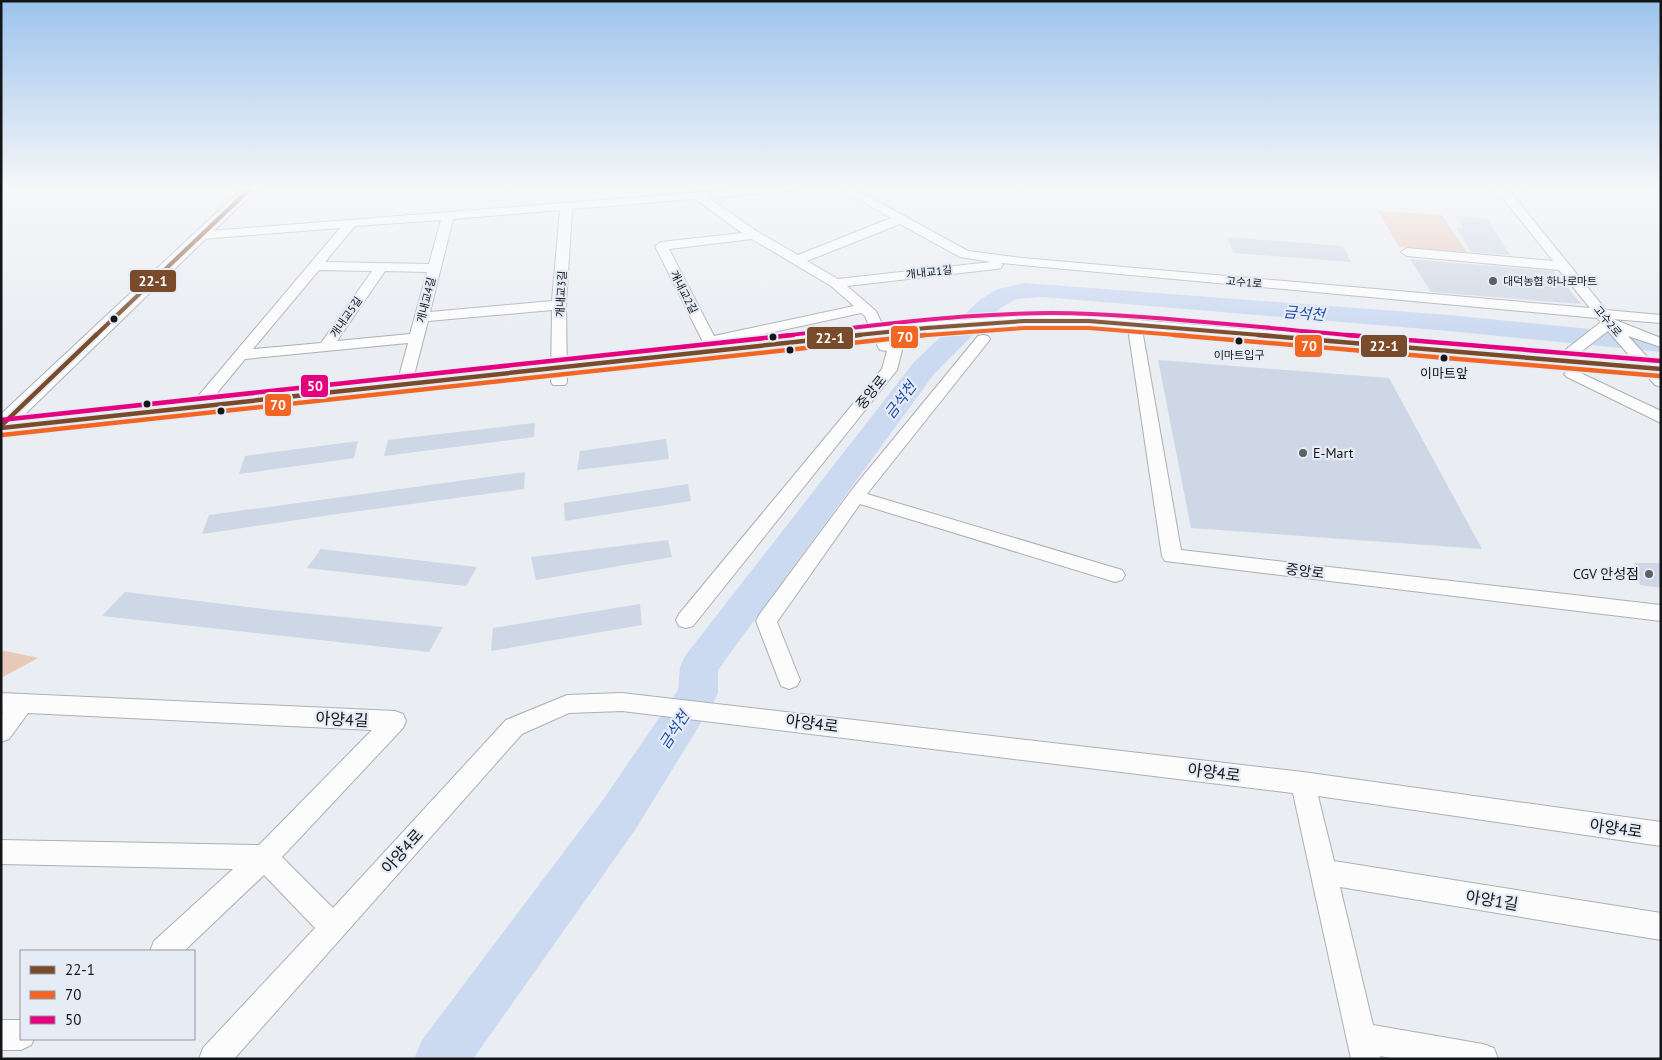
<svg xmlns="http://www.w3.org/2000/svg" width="1662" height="1060" font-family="'PT Sans','Noto Sans KR',sans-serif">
  <rect width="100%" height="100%" fill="#eaedf2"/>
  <g fill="#e8c8b7">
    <polygon points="1378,211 1442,215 1467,252 1399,247"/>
    <polygon points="1,650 38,658 1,678"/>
  </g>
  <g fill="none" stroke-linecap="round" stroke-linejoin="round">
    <polygon fill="#cbd9f1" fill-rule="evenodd" points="1024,283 1449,315 1661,336 1661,352 1449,331 1043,297 1016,299 999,309 934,374 718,670 718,693 712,705 635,830 473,1059 414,1059 422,1040 603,800 678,690 680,667 685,656 914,362 981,299 998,289"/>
  </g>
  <g fill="#ced7e5">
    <polygon points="1456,216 1487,219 1510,255 1471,252 1456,227 1463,228"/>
    <polygon points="1228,237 1343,246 1351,262 1233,253"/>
    <polygon points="1410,259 1554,271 1581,304 1431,292"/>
    <polygon points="1158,360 1389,378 1482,549 1191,528"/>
    <polygon points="535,423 534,437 384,456 388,440"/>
    <polygon points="666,439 669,459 577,470 580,451"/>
    <polygon points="358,441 354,458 239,474 245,456"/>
    <polygon points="525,472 524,489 337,514 202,534 209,515"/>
    <polygon points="688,484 691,501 565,521 564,503"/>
    <polygon points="668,540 672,557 536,580 531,557"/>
    <polygon points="321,549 477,567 466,586 307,568"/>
    <polygon points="1634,563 1661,563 1661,588 1640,585"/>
    <polygon points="125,592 273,610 443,627 429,652 102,616"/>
    <polygon points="640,604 642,625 491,651 493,628"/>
  </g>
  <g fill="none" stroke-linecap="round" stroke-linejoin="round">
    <g stroke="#adafb3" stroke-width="2">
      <g id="minor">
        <path d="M753 188H798L792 191 709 198 758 232 798 255 891 218 839 188H853L968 251 1022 258 1590 308 1559 270 1407 256 1401 252 1407 248 1553 261 1495 188H1507L1606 310 1661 315V323L1613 319 1661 338V347L1628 336 1661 372V387L1655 385 1608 331 1565 364H1555L1552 361 1555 358 1601 322 1597 318 1001 263 1003 265 1001 268 996 269 847 286 876 311 891 343H901L903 346 897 370 693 626 686 628 679 626 676 620 679 614 882 369 887 351 880 350 878 347 865 316 861 313 718 344 722 351 719 354H709L655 246 661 242 742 233 695 199 572 209 566 305 567 382 565 385H553L551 382 552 310 428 321 411 387H399L397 384 408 343 245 359 203 410H191L189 407 340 228 201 239 197 238 195 235 197 232ZM560 210 552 301 430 312 453 219ZM441 220 429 264 325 262 355 226ZM900 224 960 257 991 262 838 279 807 261ZM752 239 831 286 854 306 714 336 669 249ZM319 270 372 271 321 343 253 349ZM385 271 427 272 410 334 337 341Z"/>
        <polygon points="1136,331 1141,332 1143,335 1181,550 1661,605 1661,621 1165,561 1162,556 1129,335 1131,332"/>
        <polygon points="983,335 988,336 990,339 988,342 867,494 1122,570 1125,575 1122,580 1115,582 860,504 777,622 800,680 797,686 789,689 781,686 756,621 759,615 854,487 978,336"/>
        <polygon points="1572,369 1661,411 1661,423 1567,377 1564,374 1567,371"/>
        <polygon points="1,693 395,711 403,714 406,721 403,728 282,857 333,908 506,720 567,695 622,693 1303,772 1661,822 1661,846 1318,796 1334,861 1661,913 1661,940 1340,887 1373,1025 1483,1044 1494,1048 1498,1059 1397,1059 1380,1056 1381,1059 1351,1059 1293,793 622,711 569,713 522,734 234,1059 199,1059 203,1048 315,928 264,875 184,951 150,951 154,941 233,869 1,864 1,840 259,845 372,730 28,713 9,739 1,742 1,714 3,712 1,711"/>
        <polygon points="1,1020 21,1020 21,1039 34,1039 31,1045 21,1050 1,1050"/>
      </g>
    </g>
    <g stroke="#adafb3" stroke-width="2">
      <polygon id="major" points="243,188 258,188 20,419 926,322 1024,316 1089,316 1661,363 1661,375 1089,326 1024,326 926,334 1,435 1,414"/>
    </g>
    <use href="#minor" fill="#fcfcfd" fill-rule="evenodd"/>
    <use href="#major" fill="#fcfcfd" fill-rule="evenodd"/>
    <g stroke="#e6ecf6" stroke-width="6">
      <g id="bus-1-far1">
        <polyline points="95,336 251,188"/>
        <polyline points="848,336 926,328 1024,321 1089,321 1273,336"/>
      </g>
    </g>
    <g stroke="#e6ecf6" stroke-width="8">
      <g id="bus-1">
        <polyline points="1258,335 1661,369"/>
        <polyline points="1,426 96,335"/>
        <polyline points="1,428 860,335"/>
      </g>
    </g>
    <g stroke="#e6ecf6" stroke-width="6">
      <polyline id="bus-2-far1" points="914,336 1024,328 1089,328 1189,336"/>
    </g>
    <g stroke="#e6ecf6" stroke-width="8">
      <g id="bus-2">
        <polyline points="1174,335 1660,376"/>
        <polyline points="2,435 925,335"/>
      </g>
    </g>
    <g stroke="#e6ecf6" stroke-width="6">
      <path id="bus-3-far1" d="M781 336C883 325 988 309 1091 314 1181 318 1272 329 1362 336"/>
    </g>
    <g stroke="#e6ecf6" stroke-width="8">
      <g id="bus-3">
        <polyline points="1347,335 1661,361"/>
        <polyline points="1,420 793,335"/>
      </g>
    </g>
    <use href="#bus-1-far1" stroke="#7a4b2a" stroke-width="4"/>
    <use href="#bus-1" stroke="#7a4b2a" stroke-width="4.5"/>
    <use href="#bus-2-far1" stroke="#f26522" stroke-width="4"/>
    <use href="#bus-2" stroke="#f26522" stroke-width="4.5"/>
    <use href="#bus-3-far1" stroke="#e5007d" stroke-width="4"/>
    <use href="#bus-3" stroke="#e5007d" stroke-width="4.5"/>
  </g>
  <linearGradient id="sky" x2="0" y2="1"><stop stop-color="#9cc3ec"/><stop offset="0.56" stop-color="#f6f7f9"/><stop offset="1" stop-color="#f6f7f9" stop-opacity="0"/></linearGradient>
  <rect width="1662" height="336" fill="url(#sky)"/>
  <g fill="#5e6164" stroke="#e6ecf6" stroke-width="2">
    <circle cx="1493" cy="281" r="5"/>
    <circle cx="1303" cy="453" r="5"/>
    <circle cx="1649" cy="574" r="5"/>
  </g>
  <g fill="#131518" stroke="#e6ecf6" stroke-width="2">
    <circle cx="114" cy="319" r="4.5"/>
    <circle cx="773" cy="337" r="4.5"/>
    <circle cx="1239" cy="341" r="4.5"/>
    <circle cx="790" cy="350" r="4.5"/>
    <circle cx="1444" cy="358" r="4.5"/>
    <circle cx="147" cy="404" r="4.5"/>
    <circle cx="221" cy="411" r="4.5"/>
  </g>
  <g text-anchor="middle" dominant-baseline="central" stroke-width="4.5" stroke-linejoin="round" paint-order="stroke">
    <g font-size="11" fill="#131518" stroke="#e6ecf6">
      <text transform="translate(929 272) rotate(-6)">개내교1길</text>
      <text transform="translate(1244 282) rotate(5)">고수1로</text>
      <text transform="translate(684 292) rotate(63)">개내교2길</text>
      <text transform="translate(561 294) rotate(-87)">개내교3길</text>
      <text transform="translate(426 300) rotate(-76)">개내교4길</text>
      <text transform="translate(346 317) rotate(-55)">개내교5길</text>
      <text transform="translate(1608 321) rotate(50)">고수2로</text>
    </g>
    <g font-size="11" fill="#131518" stroke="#e6ecf6" text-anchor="start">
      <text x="1503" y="281">대덕농협 하나로마트</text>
    </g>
    <g font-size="11" fill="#131518" stroke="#e6ecf6">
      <text x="1239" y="355">이마트입구</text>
    </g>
    <g font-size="13" fill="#131518" stroke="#e6ecf6">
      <text x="1444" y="373">이마트앞</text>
    </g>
    <g font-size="14" fill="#131518" stroke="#e6ecf6">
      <text transform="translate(871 392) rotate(-51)">중앙로</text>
      <text transform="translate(1305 571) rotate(7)">중앙로</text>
    </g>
    <g font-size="14" fill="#131518" stroke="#e6ecf6" text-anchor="start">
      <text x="1313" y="453">E-Mart</text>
      <text x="1639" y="574" text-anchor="end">CGV 안성점</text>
    </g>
    <g font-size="15" font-style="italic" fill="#1c4ca5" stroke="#e6ecf6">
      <text transform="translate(1304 313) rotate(5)">금석천</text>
      <text transform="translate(900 400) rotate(-53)">금석천</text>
      <text transform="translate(674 730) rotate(-57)">금석천</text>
    </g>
    <g font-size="16" fill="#131518" stroke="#e6ecf6">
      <text transform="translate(342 719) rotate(3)">아양4길</text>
      <text transform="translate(812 723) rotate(7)">아양4로</text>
      <text transform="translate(1214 772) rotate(7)">아양4로</text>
      <text transform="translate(1616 828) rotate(8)">아양4로</text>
      <text transform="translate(402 851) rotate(-48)">아양4로</text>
      <text transform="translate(1492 900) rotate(9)">아양1길</text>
    </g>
  </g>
  <g stroke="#e6ecf6" stroke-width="2">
    <rect x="129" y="269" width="48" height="24" rx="5" fill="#7a4b2a"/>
    <rect x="890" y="325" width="29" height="24" rx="5" fill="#f26522"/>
    <rect x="806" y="326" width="48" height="24" rx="5" fill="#7a4b2a"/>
    <rect x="1360" y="334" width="48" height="24" rx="5" fill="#7a4b2a"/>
    <rect x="1294" y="334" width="29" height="24" rx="5" fill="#f26522"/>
    <rect x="300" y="374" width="29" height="24" rx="5" fill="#e5007d"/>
    <rect x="264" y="393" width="28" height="24" rx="5" fill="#f26522"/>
  </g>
  <g font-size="14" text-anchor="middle" font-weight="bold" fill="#fff">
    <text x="153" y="286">22-1</text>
    <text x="905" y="342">70</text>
    <text x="830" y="343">22-1</text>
    <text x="1384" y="351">22-1</text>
    <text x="1309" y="351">70</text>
    <text x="315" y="391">50</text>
    <text x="278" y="410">70</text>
  </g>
  <rect width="1662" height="1060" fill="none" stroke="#131518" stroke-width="5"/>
  <rect x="20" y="950" width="175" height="90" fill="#e6ecf6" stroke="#92969d"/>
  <rect x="30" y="966" width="25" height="8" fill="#7a4b2a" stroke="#92969d"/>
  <text x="65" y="975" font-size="15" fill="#131518">22-1</text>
  <rect x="30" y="991" width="25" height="8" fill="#f26522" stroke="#92969d"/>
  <text x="65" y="1000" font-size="15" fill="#131518">70</text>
  <rect x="30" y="1016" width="25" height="8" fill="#e5007d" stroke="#92969d"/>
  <text x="65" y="1025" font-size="15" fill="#131518">50</text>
</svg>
